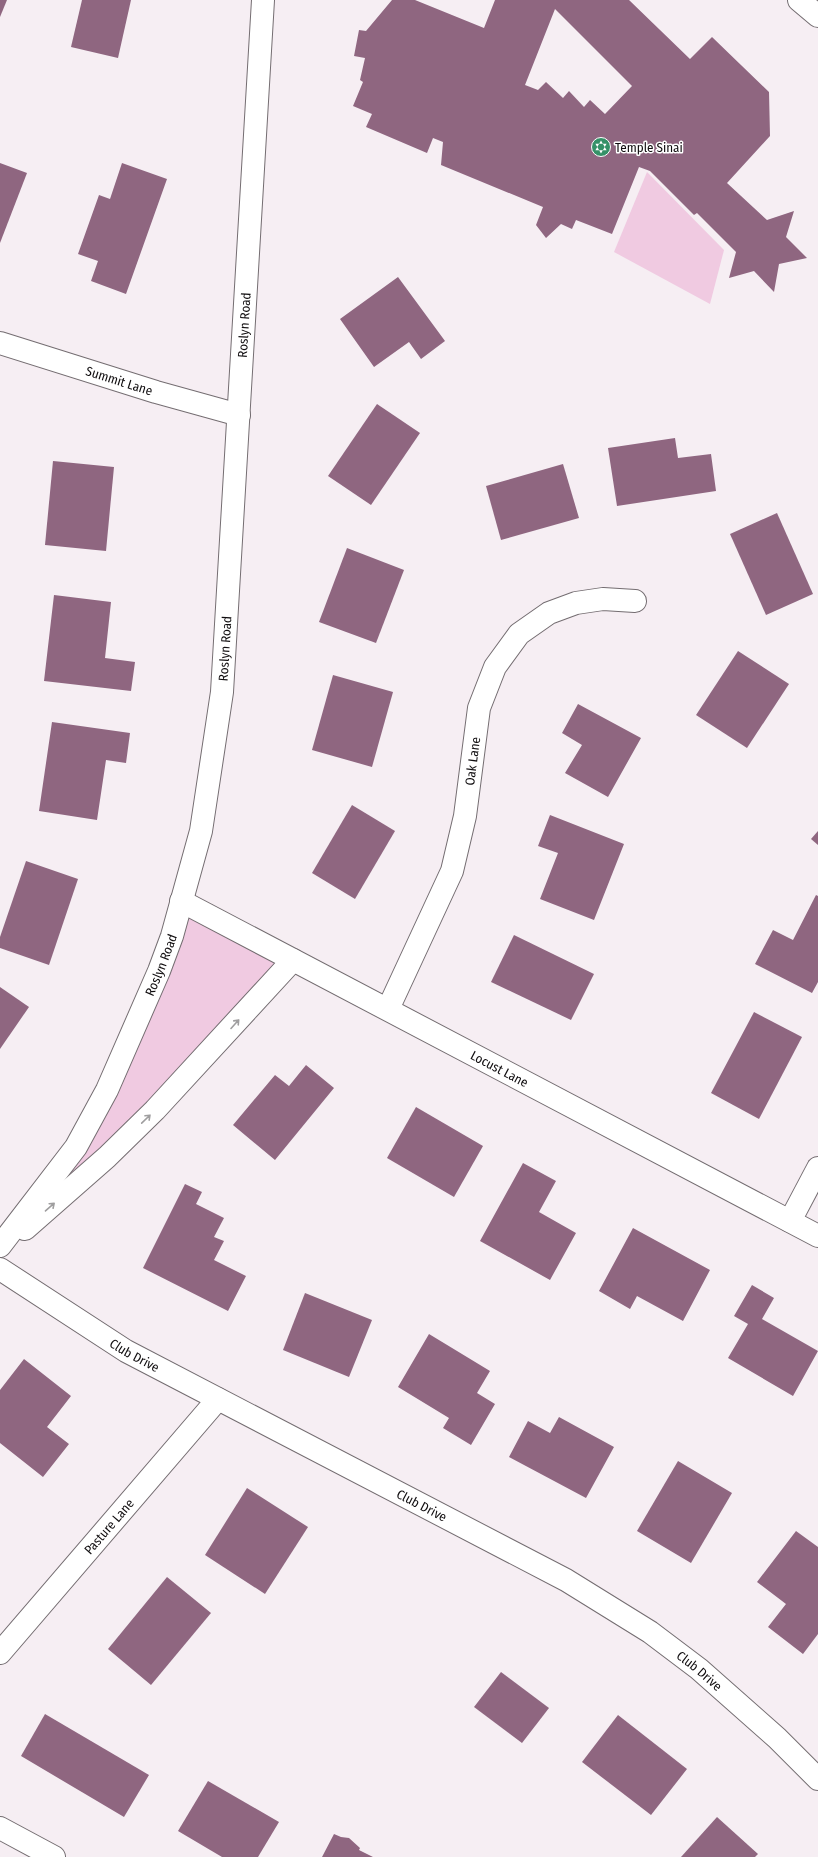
<svg xmlns="http://www.w3.org/2000/svg" width="818" height="1857" font-family="'Fira Sans Condensed',sans-serif">
  <rect width="100%" height="100%" fill="#f6eef3"/>
  <g fill="#f0cae1">
    <polygon points="647,172 724,250 710,304 614,252"/>
    <polygon points="181,901 293,960 0,1251 76,1147"/>
  </g>
  <g fill="#8f6680" fill-rule="evenodd">
    <polygon points="0,0 7,0 0,17"/>
    <polygon points="82,0 131,0 118,58 71,47"/>
    <path d="M392 0H415L484 28 495 0H629L690 59 712 37 769 92 770 136 727 183 767 220 794 211 786 237 807 258 779 264 774 292 754 271 729 278 736 252 697 213 694 215 650 171 639 167 612 234 576 220 572 229 561 224 546 238 536 225 543 207 441 165 443 142 433 138 427 153 366 127 372 114 353 106 363 82 360 80 365 58 354 56 359 30 366 31ZM555 9 632 86 605 114 590 100 584 107 569 91 563 98 546 82 538 90 525 85Z"/>
    <polygon points="0,163 27,173 0,243"/>
    <polygon points="122,163 167,179 126,294 91,281 98,261 78,254 99,195 110,199"/>
    <polygon points="398,277 445,341 421,359 409,342 374,367 340,319"/>
    <polygon points="377,404 420,433 371,505 328,476"/>
    <polygon points="675,438 678,458 711,454 716,491 617,506 608,448"/>
    <polygon points="53,461 114,467 106,551 45,545"/>
    <polygon points="563,464 579,518 501,540 486,486"/>
    <polygon points="777,513 813,594 766,615 730,534"/>
    <polygon points="347,548 404,570 376,643 319,622"/>
    <polygon points="54,595 111,602 105,658 135,662 131,691 44,681"/>
    <polygon points="738,651 789,684 747,748 696,715"/>
    <polygon points="333,675 393,692 372,767 312,750"/>
    <polygon points="578,704 641,738 608,797 565,773 582,745 562,733"/>
    <polygon points="52,722 130,733 126,763 106,760 97,820 39,811"/>
    <polygon points="352,805 395,831 355,899 312,873"/>
    <polygon points="550,815 624,844 594,920 540,899 558,853 538,846"/>
    <polygon points="818,831 818,845 811,839"/>
    <polygon points="26,861 78,879 49,965 0,948 0,937"/>
    <polygon points="816,895 818,896 818,982 812,993 755,964 773,930 793,940"/>
    <polygon points="514,935 594,974 571,1020 491,982"/>
    <polygon points="0,987 29,1007 0,1049"/>
    <polygon points="754,1012 802,1037 759,1119 711,1093"/>
    <polygon points="306,1065 334,1088 275,1160 233,1125 275,1075 289,1086"/>
    <polygon points="416,1107 483,1146 454,1197 387,1158"/>
    <polygon points="523,1163 556,1181 539,1212 576,1233 550,1280 480,1241"/>
    <polygon points="185,1184 202,1192 196,1204 224,1218 214,1237 224,1241 214,1260 246,1276 228,1311 143,1268"/>
    <polygon points="633,1228 710,1270 683,1321 637,1296 630,1309 599,1291"/>
    <polygon points="752,1285 774,1298 762,1319 818,1351 793,1396 728,1358 748,1324 734,1316"/>
    <polygon points="305,1293 372,1320 349,1377 283,1350"/>
    <polygon points="429,1334 490,1371 477,1393 495,1404 471,1445 443,1428 449,1418 398,1387"/>
    <polygon points="24,1359 71,1396 47,1427 69,1444 43,1477 0,1443 0,1390"/>
    <polygon points="559,1417 614,1447 586,1498 509,1457 528,1421 550,1433"/>
    <polygon points="678,1461 732,1493 691,1563 637,1531"/>
    <polygon points="247,1488 308,1527 265,1594 205,1555"/>
    <polygon points="796,1531 818,1547 818,1634 803,1654 768,1627 786,1604 757,1582"/>
    <polygon points="167,1577 211,1613 151,1685 108,1649"/>
    <polygon points="501,1672 549,1708 522,1743 474,1707"/>
    <polygon points="45,1714 149,1775 124,1817 21,1756"/>
    <polygon points="618,1715 687,1769 651,1815 582,1762"/>
    <polygon points="208,1781 279,1822 258,1857 222,1857 178,1831"/>
    <polygon points="717,1817 758,1854 755,1857 681,1857"/>
    <polygon points="334,1834 341,1837 349,1838 360,1848 359,1850 373,1857 322,1857"/>
  </g>
  <g fill="none" stroke-linecap="round" stroke-linejoin="round">
    <g stroke="#746d71" stroke-width="24">
      <g id="minor">
        <polyline points="799,0 818,16"/>
        <path id="s1" d="M0 343 156 392 239 415"/>
        <path id="s2" d="M388 1009 452 871 465 816 479 708 495 667 519 634 549 613 576 603 603 599 635 601"/>
        <polyline points="790,1221 818,1168"/>
        <path id="s3" d="M0 1269 126 1351 566 1580 650 1632 699 1669 777 1738 818 1779"/>
        <path id="s4" d="M0 1653 218 1399"/>
        <polyline points="0,1828 54,1857"/>
      </g>
    </g>
    <g stroke="#746d71" stroke-width="24">
      <g id="tertiary">
        <path id="s5" d="M181 901 818 1236"/>
      </g>
    </g>
    <g stroke="#746d71" stroke-width="24">
      <g id="secondary">
        <polyline points="25,1229 107,1157 155,1110 293,960"/>
        <path id="s6" d="M0 1246 76 1147 107 1090 159 971 172 936 201 831 222 692 263 0"/>
      </g>
    </g>
    <use href="#minor" stroke="#fff" stroke-width="22"/>
    <use href="#tertiary" stroke="#fff" stroke-width="22"/>
    <use href="#secondary" stroke="#fff" stroke-width="22"/>
  </g>
  <defs><path id="oneway-shaft" d="M-6 0H5M1.5-3L5.5 0L1.5 3" fill="none" stroke-width="1.6" stroke-linecap="round" stroke-linejoin="round"/></defs>
  <g stroke="#9f9e9f">
    <use href="#oneway-shaft" transform="translate(235 1024) rotate(-48)"/>
    <use href="#oneway-shaft" transform="translate(146 1119) rotate(-44)"/>
    <use href="#oneway-shaft" transform="translate(50 1207) rotate(-41)"/>
  </g>
  <defs>
    <g id="synagogue-disc" transform="scale(1)"><circle r="9.5" fill="#359168" stroke="#fff"/><path d="M0-6.5L5.6 3.2H-5.6ZM0 6.5L5.6-3.2H-5.6Z" fill="#fff"/></g>
  </defs>
  <g fill-rule="evenodd">
    <use href="#synagogue-disc" x="601" y="147"/>
  </g>
  <g text-anchor="middle" dominant-baseline="central" stroke-width="3" stroke-linejoin="round" paint-order="stroke">
    <g font-size="13" fill="#100d0f" stroke="#fff" text-anchor="start">
      <text x="615" y="147">Temple Sinai</text>
    </g>
    <g font-size="13" fill="#100d0f" stroke="#fff">
      <text stroke="none"><textPath href="#s6" startOffset="974">Roslyn Road</textPath></text>
      <text stroke="none"><textPath href="#s1" startOffset="125">Summit Lane</textPath></text>
      <text stroke="none"><textPath href="#s6" startOffset="650">Roslyn Road</textPath></text>
      <text stroke="none"><textPath href="#s2" startOffset="264">Oak Lane</textPath></text>
      <text stroke="none"><textPath href="#s6" startOffset="326">Roslyn Road</textPath></text>
      <text stroke="none"><textPath href="#s5" startOffset="360">Locust Lane</textPath></text>
      <text stroke="none"><textPath href="#s3" startOffset="160">Club Drive</textPath></text>
      <text stroke="none"><textPath href="#s3" startOffset="484">Club Drive</textPath></text>
      <text stroke="none"><textPath href="#s4" startOffset="167">Pasture Lane</textPath></text>
      <text stroke="none"><textPath href="#s3" startOffset="808">Club Drive</textPath></text>
    </g>
  </g>
</svg>
